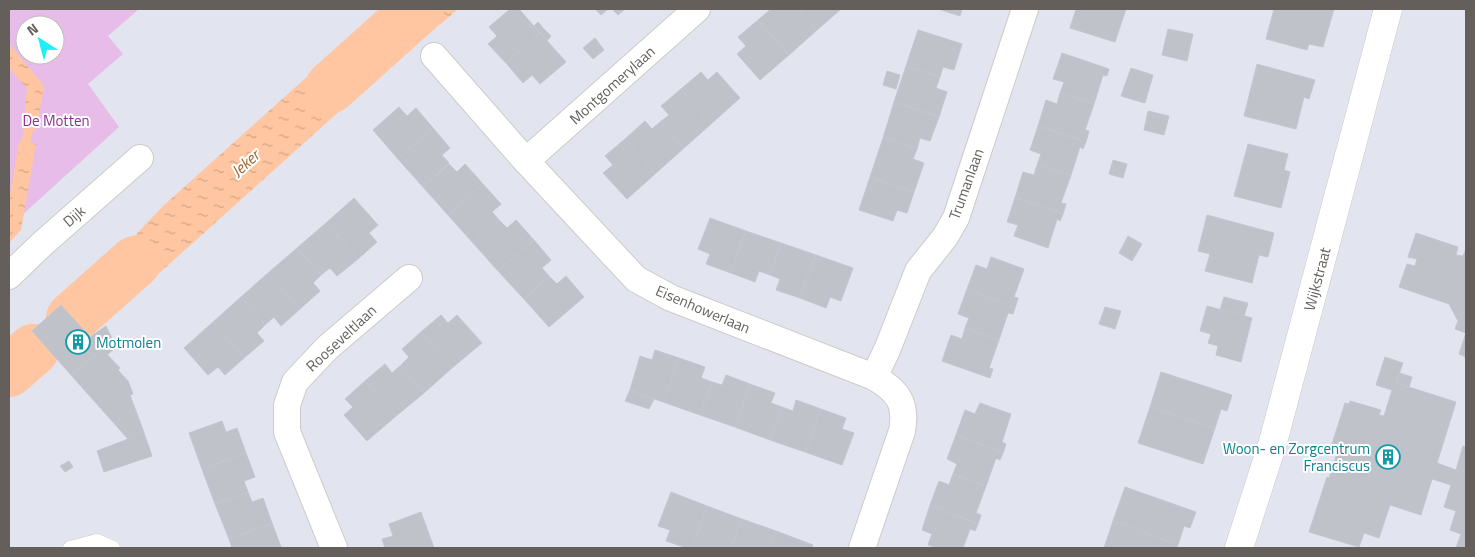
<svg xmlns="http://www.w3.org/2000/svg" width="1475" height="557" font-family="'Titillium Web',sans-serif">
  <defs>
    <pattern id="water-ripples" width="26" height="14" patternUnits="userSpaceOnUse" patternTransform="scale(1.25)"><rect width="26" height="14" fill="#ffc6a1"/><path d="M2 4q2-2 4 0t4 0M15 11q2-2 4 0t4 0" fill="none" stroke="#d2a486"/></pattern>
  </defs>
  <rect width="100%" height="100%" fill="#e2e5ef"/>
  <path fill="#e7bce9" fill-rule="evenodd" d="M9 9H139L108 36 123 54 88 84 119 127 9 227ZM25 25H55V55H25Z"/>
  <g fill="url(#water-ripples)">
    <polygon points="425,9 458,9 440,25"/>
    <polygon points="367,23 401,56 95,331 73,301 163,206"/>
    <polygon points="9,44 44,86 36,131 23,128 27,89 9,68"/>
    <polygon points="19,141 36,144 21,230 9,243 9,201"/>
  </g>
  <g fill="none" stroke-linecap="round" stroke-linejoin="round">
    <polyline stroke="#ffc6a1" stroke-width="9" points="24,154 30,120"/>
    <g stroke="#ffc6a1" stroke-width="52">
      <polyline points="331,87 418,9"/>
      <polyline points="72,318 135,262"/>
      <polyline points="9,371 33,350"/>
    </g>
  </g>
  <g fill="#bfc2c9" stroke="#c0c7d4">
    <polygon points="510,9 519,9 540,33 506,63 488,44 497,36 489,27"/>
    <polygon points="595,9 608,9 601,15"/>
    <polygon points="612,9 625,9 618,15"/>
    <polygon points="771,9 783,9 785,11 788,9 798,9 817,30 789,55 758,20"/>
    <polygon points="798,9 841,9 817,30"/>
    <polygon points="938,9 962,9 960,16"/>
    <polygon points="1076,9 1126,9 1115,42 1070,28"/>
    <polygon points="1274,9 1334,9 1323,47 1309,44 1307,50 1266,39"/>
    <polygon points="758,20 789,55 760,80 737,54 746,46 738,37"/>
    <polygon points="538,22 544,29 540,33 534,26"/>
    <polygon points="544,29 551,36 547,41 540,33"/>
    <polygon points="1168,29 1193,34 1187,61 1162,55"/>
    <polygon points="918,30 962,44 954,70 943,67 940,77 906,66"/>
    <polygon points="540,33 566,62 540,84 532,75 523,83 506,63"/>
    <polygon points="595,38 604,50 593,59 583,48"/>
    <polygon points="1062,53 1109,69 1107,76 1103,75 1094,104 1060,93 1064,82 1053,79"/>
    <polygon points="1257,64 1315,80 1309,99 1304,97 1296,129 1244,116"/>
    <polygon points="906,66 940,77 936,88 947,92 939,117 894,102"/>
    <polygon points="1131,68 1153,75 1145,103 1121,96"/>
    <polygon points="887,71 900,75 896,89 883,85"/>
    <polygon points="701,72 708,80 717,72 740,98 711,124 681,89"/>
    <polygon points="681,89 711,124 684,148 660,122 669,115 661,106"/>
    <polygon points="1060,93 1094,104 1085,130 1089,131 1086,142 1038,126 1046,100 1057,104"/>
    <polygon points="894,102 939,117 930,141 920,138 917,149 883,138"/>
    <polygon points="399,107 407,116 416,108 433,128 398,159 373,130"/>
    <polygon points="1148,111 1169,116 1164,135 1144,130"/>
    <polygon points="645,121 652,129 660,122 684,148 655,174 625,139"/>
    <polygon points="1038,126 1086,142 1083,149 1080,147 1071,175 1037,165 1041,154 1030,150"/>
    <polygon points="433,128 450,148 442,155 449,163 423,187 398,159"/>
    <polygon points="883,138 917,149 913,159 924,163 914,192 870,177"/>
    <polygon points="625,139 655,174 627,199 603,173 613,165 605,156"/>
    <polygon points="1248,144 1288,154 1284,170 1290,172 1281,208 1234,196"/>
    <polygon points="1113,160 1127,164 1123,178 1109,174"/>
    <polygon points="449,164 457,172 465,164 483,184 448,215 423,187"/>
    <polygon points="1037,165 1071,175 1061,203 1066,204 1063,214 1015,198 1023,172 1034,175"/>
    <polygon points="870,177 914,192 907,213 897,210 893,221 859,210"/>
    <polygon points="483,184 501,204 492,212 499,220 473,243 448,215"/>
    <polygon points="354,198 378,225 369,233 377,242 358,259 326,223"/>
    <polygon points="1015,198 1063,214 1060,221 1057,219 1048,248 1014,236 1018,225 1007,222"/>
    <polygon points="1207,215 1274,233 1268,257 1259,255 1252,283 1205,271 1210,254 1198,251"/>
    <polygon points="710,218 746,231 731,273 706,264 710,254 698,249"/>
    <polygon points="499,220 507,228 516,220 534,240 498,271 473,243"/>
    <polygon points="326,223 358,259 337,276 330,268 321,275 297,248"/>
    <polygon points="746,231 781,243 770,275 759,271 755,282 731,273"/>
    <polygon points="1416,233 1458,247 1456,255 1463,256 1466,249 1466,357 1459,354 1466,333 1455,329 1458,321 1449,304 1399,287 1407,264 1415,266 1417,259 1408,257"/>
    <polygon points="1128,236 1142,244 1132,261 1119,253"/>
    <polygon points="534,240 551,260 542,268 549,276 524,299 498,271"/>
    <polygon points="781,243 816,255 800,298 776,290 780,279 770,275"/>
    <polygon points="297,248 321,275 313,283 320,291 300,309 268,273"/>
    <polygon points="816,255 853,268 841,301 830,297 826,308 800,298"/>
    <polygon points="991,257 1024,269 1014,297 1018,298 1015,308 967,289 976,265 987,269"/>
    <polygon points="268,273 300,309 281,326 274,317 265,325 241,297"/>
    <polygon points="549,276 557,284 566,276 584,297 549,327 524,299"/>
    <polygon points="967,289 1015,308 1013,314 1008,313 999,340 965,328 969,318 958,314"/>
    <polygon points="241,297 265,325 257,333 264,341 244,358 213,322"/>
    <polygon points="1224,297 1248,303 1244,316 1220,310"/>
    <polygon points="61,305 90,337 106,326 116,347 107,355 102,349 71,375 32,331"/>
    <polygon points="1207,306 1252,318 1241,362 1216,355 1218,346 1208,343 1211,334 1200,331"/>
    <polygon points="1105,307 1121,311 1115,329 1099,324"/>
    <polygon points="441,315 448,323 457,315 482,343 452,368 421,332"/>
    <polygon points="213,322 244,358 225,375 218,367 208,375 184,348"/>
    <polygon points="965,328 999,340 989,368 993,369 990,378 942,361 951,335 962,339"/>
    <polygon points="421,332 452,368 424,393 400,366 409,357 402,349"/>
    <polygon points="102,349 120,368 118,370 128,381 133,394 130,395 143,430 128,439 71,375"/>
    <polygon points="655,350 679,358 663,402 630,390 640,356 652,360"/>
    <polygon points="1385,357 1403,363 1396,383 1456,402 1437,463 1456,470 1463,446 1466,447 1466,548 1456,548 1461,534 1450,530 1456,511 1444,507 1451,485 1432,479 1421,515 1390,505 1379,538 1364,533 1359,547 1309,532 1327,477 1329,478 1338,450 1332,444 1345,403 1349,404 1350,401 1381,410 1379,415 1384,416 1392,390 1376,385"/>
    <polygon points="679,358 705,367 701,378 712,382 700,415 663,402"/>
    <polygon points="385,364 392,373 400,366 424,393 396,416 365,381"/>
    <polygon points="1161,372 1232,395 1227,411 1221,409 1215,428 1150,407"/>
    <polygon points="1400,373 1412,377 1409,387 1396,383"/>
    <polygon points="726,375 750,384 735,427 700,415 712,382 722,385"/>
    <polygon points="365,381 396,416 367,441 344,415 353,407 345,399"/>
    <polygon points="750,384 775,393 771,403 782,407 770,440 735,427"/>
    <polygon points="630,390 654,399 649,409 625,401"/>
    <polygon points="796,400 821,409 805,452 770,440 782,407 793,411"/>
    <polygon points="980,403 1011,414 1002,442 1006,444 1003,453 956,435 965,410 975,414"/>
    <polygon points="1150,407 1215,428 1203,464 1138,443"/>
    <polygon points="821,409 846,418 842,429 854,433 842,465 805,452"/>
    <polygon points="222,421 226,432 237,428 246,453 202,469 189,433"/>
    <polygon points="143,430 152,456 104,472 97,451 128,439"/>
    <polygon points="956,435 1003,453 1000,460 996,458 986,486 953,474 957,464 947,459"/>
    <polygon points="246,453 255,477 244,481 248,492 215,504 202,469"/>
    <polygon points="69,461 73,467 65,472 60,466"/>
    <polygon points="953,474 986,486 976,513 981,515 978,524 930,505 939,481 949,485"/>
    <polygon points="1125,487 1196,512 1190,528 1184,526 1178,545 1113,521"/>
    <polygon points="248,492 252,502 263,498 272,523 229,539 215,504"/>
    <polygon points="671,492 707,506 692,548 687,548 666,541 670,530 658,526"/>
    <polygon points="930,505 978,524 975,531 970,529 963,548 938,548 928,545 932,534 922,530"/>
    <polygon points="707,506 742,519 731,548 692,548"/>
    <polygon points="421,512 434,548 385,548 382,539 393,536 389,524"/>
    <polygon points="742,519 776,531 770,548 731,548"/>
    <polygon points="1113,521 1178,545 1176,548 1104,548"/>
    <polygon points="272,523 281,547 232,548 229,539"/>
    <polygon points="776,531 813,545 812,548 770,548"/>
  </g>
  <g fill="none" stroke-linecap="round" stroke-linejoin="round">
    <g stroke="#cecbc6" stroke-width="15">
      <polyline id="service" points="70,548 97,541 113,548"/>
    </g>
    <g stroke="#cecbc6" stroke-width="28">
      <g id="minor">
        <path d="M434 56 526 161 636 279 671 298 874 377C898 391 907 403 902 431L862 548"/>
        <polyline points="526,161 697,9"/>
        <polyline points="9,276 41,245 140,158"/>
        <polyline points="874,377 887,350 918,271 945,237 956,218 1025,9"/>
        <polyline points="334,548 287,432 287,405 295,382 327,348 409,278"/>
      </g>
    </g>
    <g stroke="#cecbc6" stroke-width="29">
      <polyline id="tertiary" points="1239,548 1273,442 1388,9"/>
    </g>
    <use href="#service" stroke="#fff" stroke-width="14"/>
    <use href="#minor" stroke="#fff" stroke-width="26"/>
    <use href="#tertiary" stroke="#fff" stroke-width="28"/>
  </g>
  <defs>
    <g id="building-ring" transform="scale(1.25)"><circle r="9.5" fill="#fff" stroke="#0f9aa8" stroke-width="1.5"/><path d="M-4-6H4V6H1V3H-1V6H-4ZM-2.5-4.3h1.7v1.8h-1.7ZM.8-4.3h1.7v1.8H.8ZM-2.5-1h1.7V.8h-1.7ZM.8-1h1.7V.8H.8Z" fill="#0f9aa8"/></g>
  </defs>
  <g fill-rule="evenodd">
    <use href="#building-ring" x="78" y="342"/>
    <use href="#building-ring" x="1388" y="457"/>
  </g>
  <g text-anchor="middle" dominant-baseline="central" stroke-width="4" stroke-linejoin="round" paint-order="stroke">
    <g font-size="15" fill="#645f5a" stroke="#fff">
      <text transform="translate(612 85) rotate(-42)">Montgomerylaan</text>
      <text transform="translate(966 184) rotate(-70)">Trumanlaan</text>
      <text transform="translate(74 216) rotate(-41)">Dijk</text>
      <text transform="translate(1317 279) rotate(-75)">Wijkstraat</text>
      <text transform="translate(703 309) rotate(23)">Eisenhowerlaan</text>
      <text transform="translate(341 338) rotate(-43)">Rooseveltlaan</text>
    </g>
    <g font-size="15" fill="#8e2f8e" stroke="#fff">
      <text x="56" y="120">De Motten</text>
    </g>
    <g font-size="15" fill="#0d838f" stroke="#fff" text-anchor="start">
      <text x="96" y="342">Motmolen</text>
      <text x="1370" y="448" text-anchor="end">Woon- en Zorgcentrum<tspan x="1370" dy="17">Franciscus</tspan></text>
    </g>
    <g font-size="16" font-style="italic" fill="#9e642f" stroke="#fff">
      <text transform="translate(245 163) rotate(-42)">Jeker</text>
    </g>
  </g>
  <rect width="1475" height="557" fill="none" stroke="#645f5a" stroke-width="20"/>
  <g transform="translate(40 40) rotate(324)"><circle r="24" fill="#ffffff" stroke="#c1bfbd"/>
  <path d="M0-4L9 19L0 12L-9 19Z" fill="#1ef0f8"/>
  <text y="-8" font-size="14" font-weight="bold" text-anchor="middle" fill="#645f5a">N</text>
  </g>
</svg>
